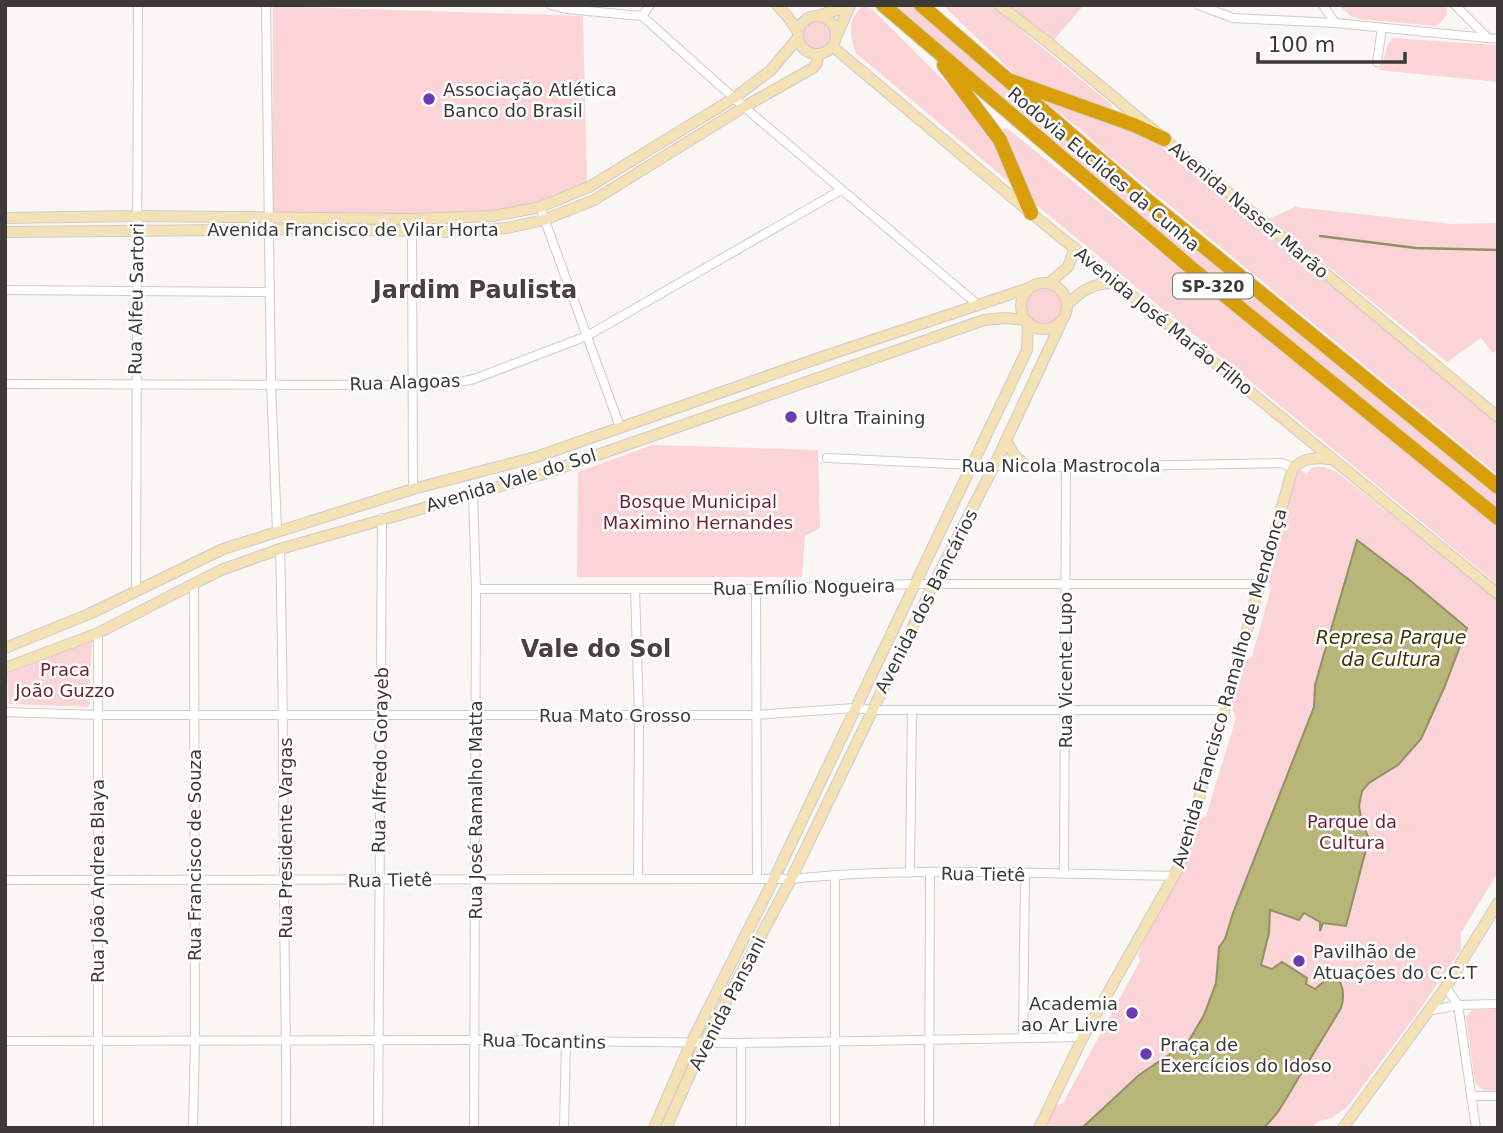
<svg xmlns="http://www.w3.org/2000/svg" width="1503" height="1133" font-family="'DejaVu Sans',sans-serif">
  <rect width="100%" height="100%" fill="#faf6f3"/>
  <g fill="#fbd4d8">
    <path d="M863 5 872 9 986 123 1016 188 856 53C849 33 847 21 863 5Z"/>
    <polygon points="891,5 914,5 1140,200 1498,492 1498,511 1241,304"/>
    <polygon points="943,5 991,5 1112,105 1110,109 1103,109 1015,75"/>
    <polygon points="1007,5 1084,5 1052,42"/>
    <path d="M1339 5H1447C1448 16 1444 20 1436 26L1359 19 1351 16Z"/>
    <polygon points="273,6 583,16 587,183 538,203 492,212 272,216"/>
    <circle cx="817" cy="35" r="17"/>
    <path d="M1393 38 1498 45V82L1378 70C1387 60 1383 47 1393 38Z"/>
    <polygon points="1044,97 1143,132 1498,420 1498,475 1102,150 1085,133 1045,102"/>
    <polygon points="1007,128 1498,526 1498,585 1029,199 1001,132 1002,129"/>
    <polygon points="1295,207 1452,224 1498,223 1498,349 1493,353 1481,338 1447,362 1269,219"/>
    <circle cx="1044" cy="306" r="20"/>
    <polygon points="653,445 818,450 820,528 805,536 802,577 577,577 578,472"/>
    <polygon points="1313,467 1324,467 1337,472 1498,600 1498,872 1461,933 1461,949 1458,954 1418,1012 1348,1106 1332,1118 1319,1121 1311,1128 1043,1128 1052,1107 1063,1103 1140,961 1138,955 1141,947 1179,875 1197,821 1206,816 1236,718 1231,707 1243,662 1252,657 1271,588 1266,578 1297,472 1299,469 1306,474"/>
    <polygon points="92,641 89,707 9,704 7,674"/>
    <polygon points="1498,1009 1498,1091 1482,1090 1475,1082 1466,1017 1472,1010"/>
  </g>
  <path fill="#b7b577" stroke="#929064" stroke-width="2" d="M1357 540 1412 582 1467 628 1444 688 1421 739 1398 765 1369 783 1362 791 1359 806 1362 824 1369 838 1346 926 1323 923 1320 931V922L1304 913 1299 920 1270 910 1269 933 1261 965 1272 969 1282 962 1307 978 1306 984 1315 989 1333 974C1344 983 1345 995 1341 1008L1278 1112 1264 1128H1082L1139 1075 1188 1042 1204 1015 1216 983 1219 947 1225 939 1233 913 1314 707 1315 685Z"/>
  <g fill="none" stroke-linecap="round" stroke-linejoin="round">
    <polyline stroke="#929064" stroke-width="2.5" points="1320,236 1416,248 1498,250"/>
    <g stroke="#d0cbc8" stroke-width="10">
      <g id="street">
        <polyline points="266,5 271,384 277,530"/>
        <polyline points="551,5 566,9 642,16 744,107 977,304"/>
        <polyline points="1198,5 1233,18 1335,23 1498,39"/>
        <polyline points="1323,5 1335,23"/>
        <polyline points="1455,5 1488,38"/>
        <polyline points="642,16 650,5"/>
        <polyline points="1377,62 1382,28"/>
        <polyline points="540,207 620,427"/>
        <polyline points="412,226 413,489"/>
        <polyline points="5,290 269,292"/>
        <polyline points="5,384 403,385 450,384 474,379 587,336 841,190"/>
        <polyline points="827,458 973,465 1066,467 1282,463 1293,468"/>
        <polyline points="473,493 476,589 474,1128"/>
        <path d="M280 549C283 658 283 768 284 878 284 961 287 1044 286 1128"/>
        <polyline points="476,589 756,589 913,584 1258,584"/>
        <polyline points="635,589 639,715 638,879"/>
        <polyline points="756,589 757,879"/>
        <polyline points="136,592 138,5"/>
        <polyline points="5,712 98,715 756,715 854,708 872,710 1224,710"/>
        <polyline points="910,873 912,710"/>
        <polyline points="1064,874 1066,467"/>
        <polyline points="835,875 835,1128"/>
        <path d="M5 880 791 879C917 866 1048 874 1175 876"/>
        <polyline points="1446,987 1458,1005 1476,1128"/>
        <polyline points="1428,1011 1458,1005 1498,1004"/>
        <polyline points="1023,1037 1025,874"/>
        <polyline points="5,1041 473,1040 741,1043 1083,1037"/>
        <polyline points="1471,1096 1498,1096"/>
        <polyline points="98,1128 98,633"/>
        <polyline points="193,1128 195,1039 194,583"/>
        <polyline points="378,1128 382,518"/>
        <polyline points="564,1128 566,1041"/>
        <polyline points="741,1128 741,1043"/>
        <polyline points="929,1128 930,873"/>
      </g>
    </g>
    <g stroke="#d0cbc8" stroke-width="12">
      <g id="secondary">
        <polyline points="777,5 788,17 798,32"/>
        <polyline points="999,5 1050,44 1498,417"/>
        <circle cx="817" cy="35" r="19"/>
        <polyline points="817,16 850,6"/>
        <polyline points="837,35 850,5"/>
        <polyline points="833,47 1031,213 1498,594"/>
        <polyline points="5,218 137,216 412,219 493,216 540,207 589,187 734,98 770,71 798,38"/>
        <polyline points="5,232 330,229 454,232 507,228 544,220 594,200 744,107 813,68 817,63 818,55"/>
        <circle cx="1044" cy="306" r="23"/>
        <polyline points="1049,283 1068,267 1075,248"/>
        <path d="M1067 305C1083 289 1095 282 1118 283"/>
        <polyline points="1006,440 1014,455 1027,466"/>
        <polyline points="5,648 89,614 223,549 413,489 536,457 822,357 1029,288"/>
        <polyline points="5,668 98,633 221,570 280,549 540,475 984,320 1005,318 1025,320"/>
        <polyline points="654,1128 691,1043 774,879 1027,350 1028,323"/>
        <polyline points="666,1128 704,1043 791,879 933,585 994,466 1061,323"/>
        <path d="M1039 1128 1083 1037 1180 865 1293 468C1304 458 1315 457 1329 459"/>
        <polyline points="1343,1128 1446,987 1498,903"/>
      </g>
    </g>
    <g stroke="#d4d4d3" stroke-width="16">
      <g id="highway">
        <polyline points="883,5 1196,272 1498,518"/>
        <polyline points="921,5 1142,196 1498,487"/>
        <polyline points="944,65 1000,140 1031,213"/>
        <polyline points="1011,81 1134,125 1164,139"/>
      </g>
    </g>
    <use href="#street" stroke="#fff" stroke-width="8"/>
    <use href="#secondary" stroke="#f4e2b6" stroke-width="10"/>
    <use href="#highway" stroke="#d99f0a" stroke-width="14"/>
  </g>
  <g fill="#6b3bb3" stroke="#fff" stroke-width="2.5">
    <circle cx="429" cy="99" r="7"/>
    <circle cx="791" cy="417" r="7"/>
    <circle cx="1299" cy="961" r="7"/>
    <circle cx="1132" cy="1013" r="7"/>
    <circle cx="1146" cy="1054" r="7"/>
  </g>
  <g text-anchor="middle" dominant-baseline="central" stroke-width="5" stroke-linejoin="round" paint-order="stroke">
    <rect fill="#fff" stroke="#767574" stroke-width="2" x="1173" y="273.5" width="80" height="25" rx="5"/>
    <g font-size="16" font-weight="bold" fill="#3c3a39">
      <text x="1213" y="286">SP-320</text>
    </g>
    <g font-size="18" fill="#3c3a39" stroke="#fff" text-anchor="start">
      <text x="443" y="89">Associação Atlética<tspan x="443" dy="21">Banco do Brasil</tspan></text>
      <text x="805" y="417">Ultra Training</text>
      <text x="1313" y="951">Pavilhão de<tspan x="1313" dy="21">Atuações do C.C.T</tspan></text>
      <text x="1118" y="1003" text-anchor="end">Academia<tspan x="1118" dy="21">ao Ar Livre</tspan></text>
      <text x="1160" y="1044">Praça de<tspan x="1160" dy="21">Exercícios do Idoso</tspan></text>
    </g>
    <g font-size="18" fill="#3c3a39" stroke="#fff">
      <text transform="translate(1104 169) rotate(40)">Rodovia Euclides da Cunha</text>
      <text transform="translate(1249 210) rotate(40)">Avenida Nasser Marão</text>
      <text x="353" y="229">Avenida Francisco de Vilar Horta</text>
      <text transform="translate(136 299) rotate(-89)">Rua Alfeu Sartori</text>
      <text transform="translate(1164 321) rotate(39)">Avenida José Marão Filho</text>
      <text transform="translate(405 382) rotate(-2)">Rua Alagoas</text>
      <text x="1061" y="465">Rua Nicola Mastrocola</text>
      <text transform="translate(511 480) rotate(-17)">Avenida Vale do Sol</text>
      <text transform="translate(804 587) rotate(-1)">Rua Emílio Nogueira</text>
      <text transform="translate(926 601) rotate(-63)">Avenida dos Bancários</text>
      <text transform="translate(1065 670) rotate(-90)">Rua Vicente Lupo</text>
      <text transform="translate(1229 688) rotate(-74)">Avenida Francisco Ramalho de Mendonça</text>
      <text x="615" y="715">Rua Mato Grosso</text>
      <text transform="translate(380 760) rotate(-89)">Rua Alfredo Gorayeb</text>
      <text transform="translate(475 810) rotate(-90)">Rua José Ramalho Matta</text>
      <text transform="translate(285 838) rotate(-90)">Rua Presidente Vargas</text>
      <text transform="translate(194 855) rotate(-90)">Rua Francisco de Souza</text>
      <text transform="translate(983 874) rotate(1)">Rua Tietê</text>
      <text transform="translate(390 880) rotate(-1)">Rua Tietê</text>
      <text transform="translate(97 881) rotate(-90)">Rua João Andrea Blaya</text>
      <text transform="translate(727 1003) rotate(-63)">Avenida Pansani</text>
      <text transform="translate(544 1041) rotate(1)">Rua Tocantins</text>
    </g>
    <g font-size="18" fill="#6e1f32" stroke="#fff">
      <text x="698" y="501">Bosque Municipal<tspan x="698" dy="21">Maximino Hernandes</tspan></text>
      <text x="65" y="669">Praca<tspan x="65" dy="21">João Guzzo</tspan></text>
      <text x="1352" y="821">Parque da<tspan x="1352" dy="21">Cultura</tspan></text>
    </g>
    <g font-size="19" font-style="italic" fill="#3b3804" stroke="#fff">
      <text x="1391" y="637">Represa Parque<tspan x="1391" dy="22">da Cultura</tspan></text>
    </g>
    <g font-size="24" font-weight="bold" fill="#45423f" stroke="#fff">
      <text x="475" y="290">Jardim Paulista</text>
      <text x="596" y="649">Vale do Sol</text>
    </g>
  </g>
  <rect width="1503" height="1133" fill="none" stroke="#3c3a39" stroke-width="14"/>
  <path d="M1258 52v10h147v-10" fill="none" stroke="#3c3a39" stroke-width="3.5"/>
  <text x="1268" y="52" font-size="21" fill="#3c3a39" stroke="#ffffff" stroke-width="5" paint-order="stroke">100 m</text>
</svg>
